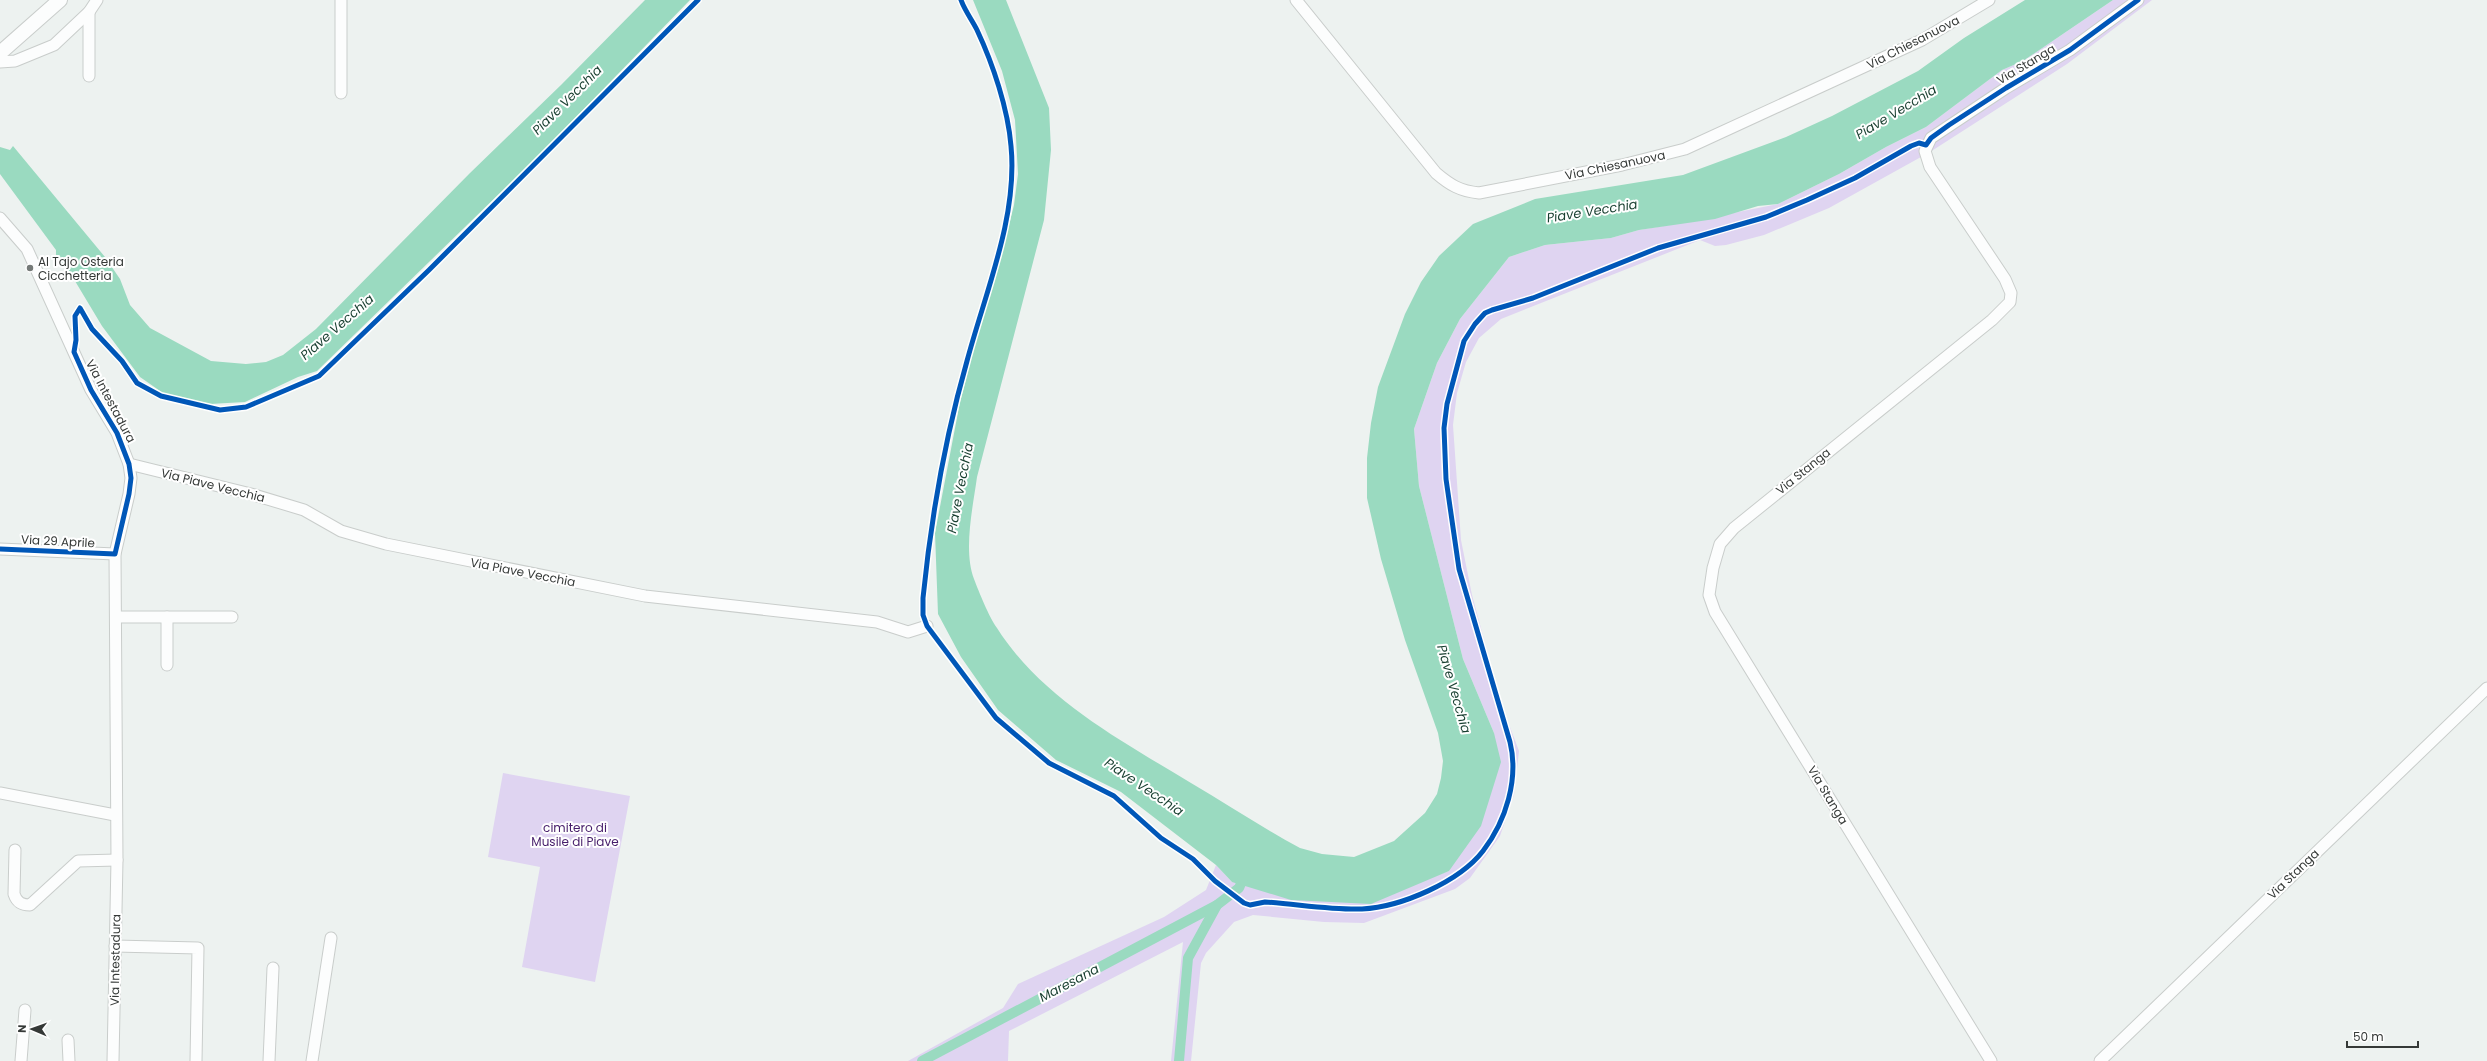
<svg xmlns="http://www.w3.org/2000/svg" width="2487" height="1061" font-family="Poppins,sans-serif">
  <rect width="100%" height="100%" fill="#edf2f0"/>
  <g fill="#dfd4f1">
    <polygon points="2113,0 2152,0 2067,64 1930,152 1829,208 1764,235 1726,245 1715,246 1700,240 1501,319 1479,338 1466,362 1457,393 1453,425 1461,540 1472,595 1502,706 1519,751 1514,795 1500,836 1470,878 1455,889 1364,923 1324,922 1253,915 1234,922 1206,953 1201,963 1191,1061 1171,1061 1183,942 1009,1031 1008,1061 908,1061 1003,1008 1018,984 1164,917 1206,890 1216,865 1232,882 1424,880 1449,871 1494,733 1463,659 1419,486 1414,429 1437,363 1460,319 1509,257 1545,245 1611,238 1639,230 1688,222 1778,204 1839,174 1886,147 1926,127 2002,70 2023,61"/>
    <polygon points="503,773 630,796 595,982 522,967 540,867 488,857"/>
  </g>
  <g fill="#9adac0">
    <polygon points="645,0 690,0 540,154 317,371 298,377 245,402 210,404 163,393 140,377 102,326 75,281 56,255 56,250 0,174 0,147 10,150 13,146 105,257 120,279 130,305 150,328 211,361 246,364 266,362 283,355 316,329 470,173 561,85"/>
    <path d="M973 0H1006L1049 108 1051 150 1044 220 977 477C973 507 963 550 974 579 979 592 989 617 997 628 1042 699 1122 741 1191 783 1228 805 1263 828 1300 848L1322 854 1354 857 1394 841 1425 813 1437 794 1441 778 1443 761 1438 733 1405 640 1381 559 1367 498V458L1371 423 1378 387 1405 314 1421 282 1439 256 1473 224 1535 199 1683 175 1786 137 1832 116 1918 71 1964 38 2025 0H2113L2023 61 2002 70 1926 127 1886 147 1839 174 1778 204 1758 206 1715 219 1639 230 1611 238 1545 245 1509 257 1460 319 1437 363 1414 429 1419 486 1463 659 1494 733 1501 762 1481 826 1449 871 1371 904 1291 900 1232 882 1216 865 1121 792 1056 760 998 710 961 657 938 614 935 533 960 402 975 344 1000 261 1014 205 1018 174 1015 120 1002 71Z"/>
  </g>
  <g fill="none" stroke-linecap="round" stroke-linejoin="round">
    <g stroke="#9adac0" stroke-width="10">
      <polyline points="922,1061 1217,905"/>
      <polyline points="1179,1061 1188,958 1217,905 1239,888 1246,872"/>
    </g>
    <g stroke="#c9cdcb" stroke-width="13">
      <g id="minor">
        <polyline points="341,0 341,93"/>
        <path d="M1296 0 1436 173C1450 185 1460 191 1479 193L1622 165 1685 149 1922 40 1989 0"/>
        <polyline points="89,12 89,76"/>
        <polyline points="0,62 15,61 54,45 89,12 97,0"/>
        <polyline points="0,218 27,249 91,390 117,433 129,464 131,478 129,494 115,554 117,860 113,1061"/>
        <polyline points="129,464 251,494 304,510 341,531 386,544 645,596 877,622 908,632 927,626"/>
        <polyline points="0,549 115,554"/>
        <polyline points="117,617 232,617"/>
        <polyline points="167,617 167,665"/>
        <polyline points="0,793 115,815"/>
        <path d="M15 850 14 894C17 903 22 905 30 905L78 861 117 860"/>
        <polyline points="115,946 198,948 196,1061"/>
        <polyline points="68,1040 69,1061"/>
        <polyline points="21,1061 25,1010"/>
        <polyline points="269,1061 273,968"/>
        <polyline points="312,1061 331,938"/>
        <polyline points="1991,1061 1715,612 1709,595 1713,568 1720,544 1734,528 1992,320 2010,302 2011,293 2005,279 1930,167 1925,151 1931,138 2006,88 2070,50 2138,0"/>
        <polyline points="2100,1061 2487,688"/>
      </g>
    </g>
    <g stroke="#c9cdcb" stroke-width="16">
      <polyline id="tertiary" points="0,53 60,0"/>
    </g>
    <use href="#minor" stroke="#fcfdfd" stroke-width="11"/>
    <use href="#tertiary" stroke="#fcfdfd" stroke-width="14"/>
    <g stroke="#fff" stroke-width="8">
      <g id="cycleway">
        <path d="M961 0C965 11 972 20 977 30 993 64 1008 109 1011 146 1018 217 985 293 967 361 945 438 931 518 923 598V615L927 626 996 718 1049 763 1114 796 1161 838 1193 859 1215 881 1244 903 1250 905 1265 902C1297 904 1330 910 1362 909 1401 907 1459 882 1483 851 1506 821 1519 779 1510 742L1459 569 1446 479 1444 428 1447 404 1464 341 1475 324 1485 313 1492 310 1533 298 1658 248 1766 217 1807 200 1855 178 1911 146 1919 143 1926 145 1931 138 1949 125 2006 88 2070 50 2138 0"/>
        <polyline points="0,549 115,554 129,494 131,478 129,464 117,433 91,390 74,352 76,340 75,316 80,308 92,329 122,361 137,383 161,396 220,410 246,407 319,376 429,270 698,0"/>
      </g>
    </g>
    <use href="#cycleway" stroke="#0057b8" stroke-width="5"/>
  </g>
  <circle fill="#757a78" stroke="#fff" stroke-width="1.5" cx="30" cy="268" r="4"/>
  <g text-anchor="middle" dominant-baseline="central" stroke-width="4" stroke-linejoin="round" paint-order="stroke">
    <g font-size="12" fill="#353937" stroke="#fff">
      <text transform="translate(1913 42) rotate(-27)">Via Chiesanuova</text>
      <text transform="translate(2026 64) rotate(-31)">Via Stanga</text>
      <text transform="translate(1615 165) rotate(-12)">Via Chiesanuova</text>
      <text transform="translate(111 401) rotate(62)">Via Intestadura</text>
      <text transform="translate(1803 471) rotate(-39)">Via Stanga</text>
      <text transform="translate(213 485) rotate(14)">Via Piave Vecchia</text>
      <text transform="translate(58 541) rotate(3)">Via 29 Aprile</text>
      <text transform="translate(523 572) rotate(11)">Via Piave Vecchia</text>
      <text transform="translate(1828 795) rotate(59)">Via Stanga</text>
      <text transform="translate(2293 874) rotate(-44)">Via Stanga</text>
      <text transform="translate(115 960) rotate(-89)">Via Intestadura</text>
    </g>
    <g font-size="12" fill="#353937" stroke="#fff" text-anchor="start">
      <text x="38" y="261">Al Tajo Osteria<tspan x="38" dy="14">Cicchetteria</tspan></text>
    </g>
    <g font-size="12" fill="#461d6a" stroke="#fff">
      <text x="575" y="827">cimitero di<tspan x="575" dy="14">Musile di Piave</tspan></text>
    </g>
    <g font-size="13" font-style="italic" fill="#183f30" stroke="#fff">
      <text transform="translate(567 100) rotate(-45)">Piave Vecchia</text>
      <text transform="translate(1896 112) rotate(-31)">Piave Vecchia</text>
      <text transform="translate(1592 211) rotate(-9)">Piave Vecchia</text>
      <text transform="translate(337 327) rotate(-41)">Piave Vecchia</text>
      <text transform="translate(960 488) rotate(-79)">Piave Vecchia</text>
      <text transform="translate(1454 689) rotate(74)">Piave Vecchia</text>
      <text transform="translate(1144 787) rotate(34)">Piave Vecchia</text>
      <text transform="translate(1069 983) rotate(-28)">Maresana</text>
    </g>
  </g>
  <g transform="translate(32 1029) rotate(272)" stroke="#ffffff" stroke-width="3" paint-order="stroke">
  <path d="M0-3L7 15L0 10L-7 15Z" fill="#353937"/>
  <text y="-6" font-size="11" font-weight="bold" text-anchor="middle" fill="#353937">N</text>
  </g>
  <path d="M2347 1041v6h71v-6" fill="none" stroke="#353937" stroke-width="2"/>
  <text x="2353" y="1041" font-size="12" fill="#353937" stroke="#ffffff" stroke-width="3" paint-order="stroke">50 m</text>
</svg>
